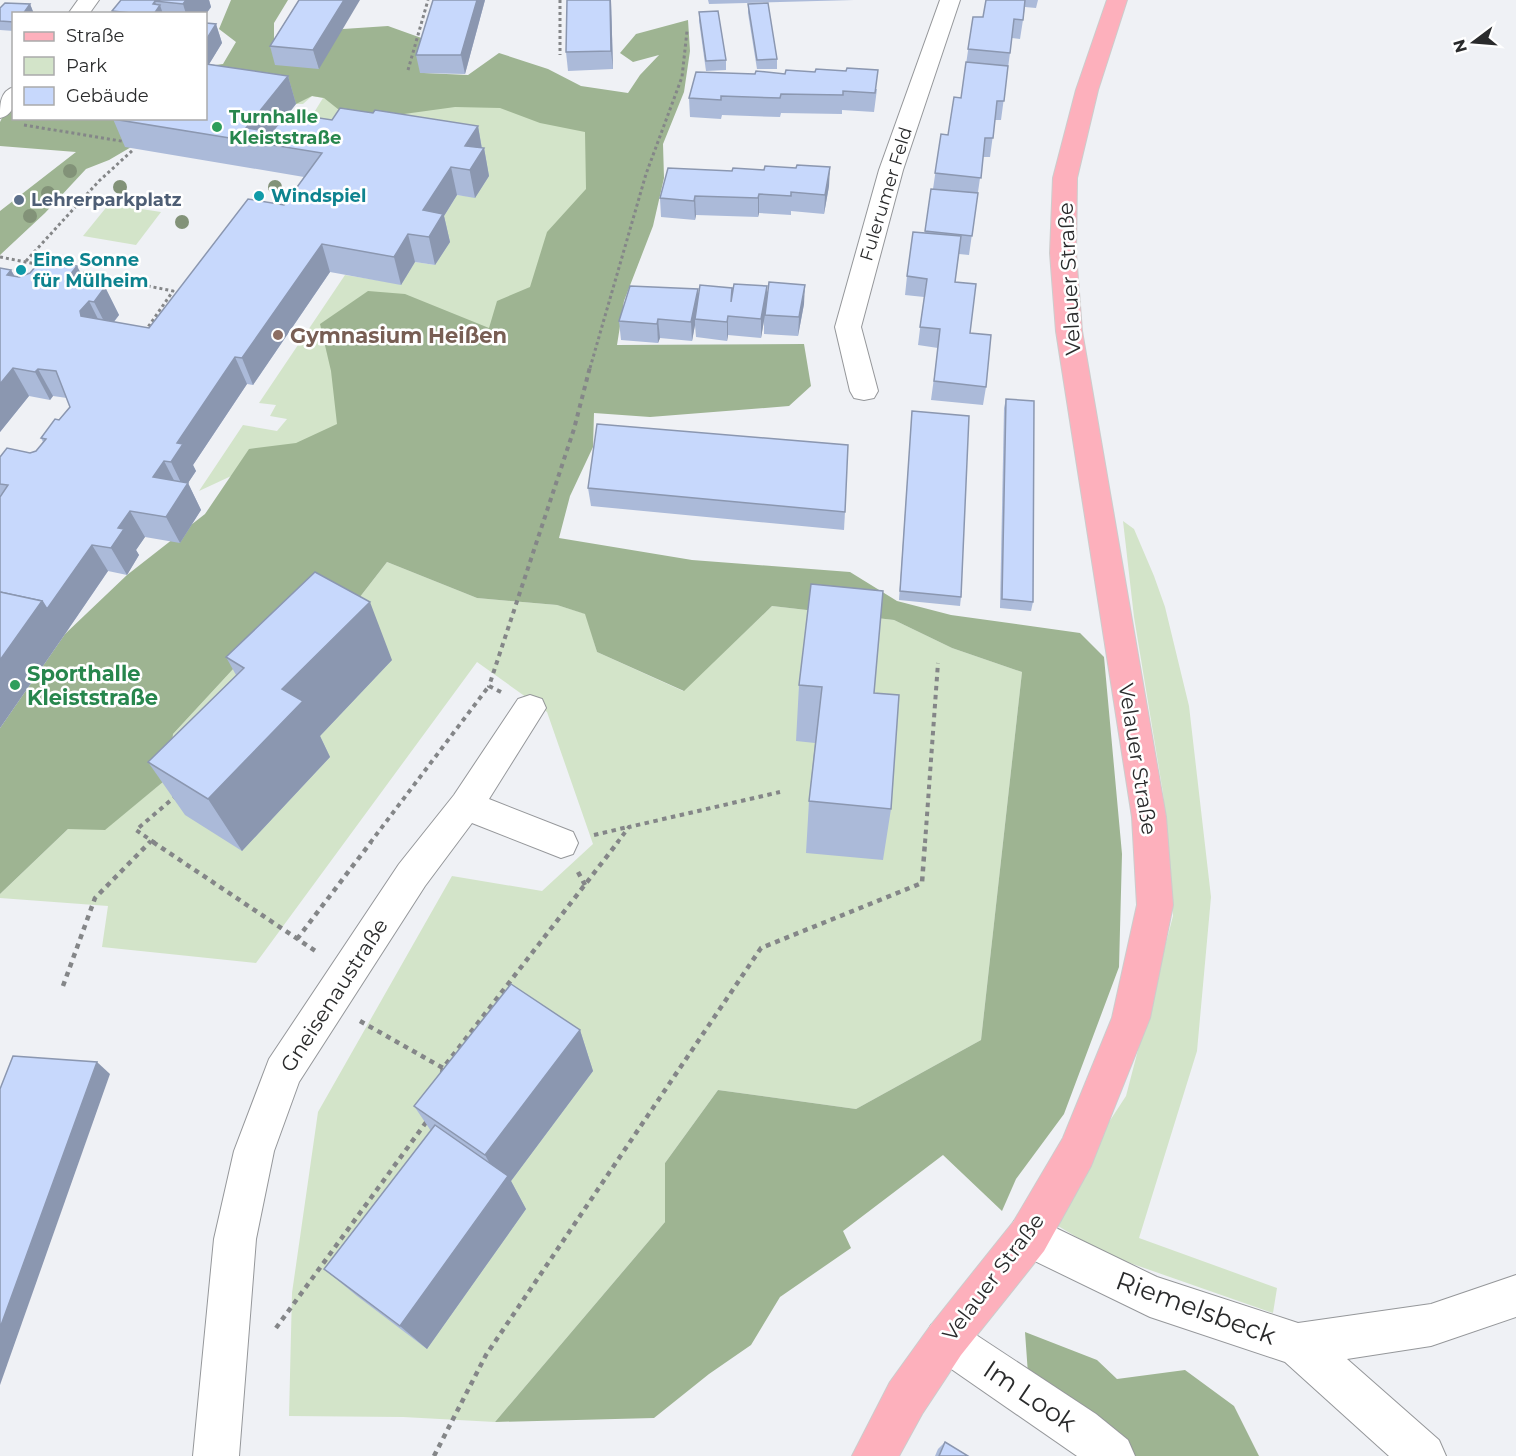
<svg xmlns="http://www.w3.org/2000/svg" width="1516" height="1456" font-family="Montserrat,sans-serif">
  <rect width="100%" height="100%" fill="#eff1f5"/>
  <g fill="#d3e4c9">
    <polygon points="206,90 631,109 551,328 199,491 243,425 277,431 287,419 270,416 276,405 259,403 345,275 401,284 415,262 435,265 430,238 457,195 475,197 310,119 323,98 312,96 303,104 296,104"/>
    <polygon points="109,204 161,212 136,245 83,236"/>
    <polygon points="1123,521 1134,529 1154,576 1165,607 1189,706 1211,897 1197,1051 1139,1238 1277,1288 1273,1313 1107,1255 1058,1226 1081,1165 1126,1096 1173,916 1163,793 1134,617"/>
    <polygon points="387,562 477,598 557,605 586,614 597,652 683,691 772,606 894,620 952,648 1022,672 981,1040 856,1109 718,1090 665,1163 665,1222 495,1422 403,1417 289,1416 292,1293 318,1112 452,876 542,891 593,844 547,712 477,662 256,963 102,947 108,906 0,898 0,894 68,829 105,829 169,777 173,734 259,641 356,602"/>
  </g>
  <g fill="#9eb492">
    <polygon points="231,0 288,0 274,23 274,53 343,29 388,26 427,40 424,73 468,75 499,53 548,69 581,86 628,93 640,75 659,55 633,62 620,53 636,34 688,20 690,51 684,92 663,144 664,178 653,226 624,301 617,345 804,344 811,386 789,406 650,417 594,413 593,447 570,496 559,538 692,560 850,572 897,601 951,615 1080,633 1104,657 1122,854 1119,967 1064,1114 1016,1179 1002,1211 943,1155 843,1231 851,1248 780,1297 751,1345 709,1374 654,1418 495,1422 665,1222 665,1163 718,1090 856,1109 981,1040 1022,672 952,648 894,620 772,606 684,691 597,652 585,614 557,605 477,598 387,562 356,602 259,641 173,734 169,777 105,830 68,829 0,894 0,728 65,634 127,575 205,514 249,449 296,443 337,424 331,371 320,324 368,291 405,294 489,328 497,301 530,287 547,232 586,189 585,132 540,123 500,108 455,107 353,121 324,98 312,96 296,104 206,89 208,66 223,64 236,42 219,29"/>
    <polygon points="13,95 14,118 164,119 150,136 109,160 86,169 45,213 0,255 0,211 76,152 0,146 0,122"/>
    <polygon points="1025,1332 1097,1360 1117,1379 1185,1370 1234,1406 1259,1456 1083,1456 1028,1374"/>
  </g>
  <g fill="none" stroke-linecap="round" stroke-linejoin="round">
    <g stroke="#95979a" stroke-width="2">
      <g id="minor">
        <polygon points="78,0 99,0 89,14 68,14"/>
        <polygon points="940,0 960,0 903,170 861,327 878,391 874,398 864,400 854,398 850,391 835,327 879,170"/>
        <path d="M14 87C14 102 16 114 0 118 0 104 0 91 14 87Z"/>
        <polygon points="530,695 542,699 546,708 489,799 573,832 578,843 573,854 561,858 472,823 425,886 299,1082 274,1151 256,1239 239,1456 193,1456 214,1239 234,1151 269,1059 399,864 454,795 518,699"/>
        <polygon points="1029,1215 1157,1277 1298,1323 1431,1304 1516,1275 1516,1317 1431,1346 1347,1359 1439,1440 1446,1456 1389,1456 1285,1362 1150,1317 1014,1251 1008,1236 1014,1221"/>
        <polygon points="946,1318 961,1325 1096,1414 1128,1440 1135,1456 1077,1456 931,1355 924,1340 931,1325"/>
      </g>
    </g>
    <g stroke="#ccc" stroke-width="2">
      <polygon id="major" points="1107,0 1127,0 1098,90 1077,178 1076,253 1082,331 1166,817 1173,905 1150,1018 1091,1166 1044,1251 961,1355 922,1414 899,1456 852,1456 890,1382 931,1325 1014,1221 1063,1138 1112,1018 1137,905 1132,817 1056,331 1050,253 1053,178 1076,90"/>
    </g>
    <g stroke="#848688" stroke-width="3" stroke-dasharray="3 3" stroke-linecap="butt">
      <polyline points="560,0 560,55"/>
      <polyline points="408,70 428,0"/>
      <polyline points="24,125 127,142"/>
      <polyline points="0,257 41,265"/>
      <polyline points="26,261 99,181 134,149"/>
      <polyline points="77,272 173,291 146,330"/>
      <polyline points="590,368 646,174 682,77 687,31"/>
    </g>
    <g stroke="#848688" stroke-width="4" stroke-dasharray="4.5 4.5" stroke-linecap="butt">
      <polyline points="501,692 489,686 574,429 590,367"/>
      <polyline points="594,835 628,827"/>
      <polyline points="149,843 151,841"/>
      <polyline points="155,843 136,830 177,795"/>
      <polyline points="370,843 489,686"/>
      <polyline points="617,843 629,827 780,792"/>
      <polyline points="925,843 938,663"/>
    </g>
    <g stroke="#848688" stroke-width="4.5" stroke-dasharray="5 5" stroke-linecap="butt">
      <polyline points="153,842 317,952"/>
      <polyline points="578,872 585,885"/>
      <polyline points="297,939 371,842"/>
      <polyline points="63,986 95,898 150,842"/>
      <polyline points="360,1021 443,1068"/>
      <polyline points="442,1073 443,1068 618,842"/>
      <polyline points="276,1328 427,1121"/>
      <polyline points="434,1456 486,1355 761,948 922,883 925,842"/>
    </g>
    <use href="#minor" fill="#fff" fill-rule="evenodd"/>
    <use href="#major" fill="#fdb0bc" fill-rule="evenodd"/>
  </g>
  <g fill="#829278">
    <circle cx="70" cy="171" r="7"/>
    <circle cx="120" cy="187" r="7"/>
    <circle cx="275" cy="187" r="7"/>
    <circle cx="48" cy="193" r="7"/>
    <circle cx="30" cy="216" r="7"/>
    <circle cx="182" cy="222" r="7"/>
  </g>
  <g fill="#abbad9">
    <polygon points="121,0 209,0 211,7 206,14 113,14 112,11"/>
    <polygon points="299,0 319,69 275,65 270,46"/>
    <polygon points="485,0 465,74 420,73 416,55"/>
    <polygon points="611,0 613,69 568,71 566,52"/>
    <polygon points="708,0 854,0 709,4"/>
    <polygon points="986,0 1038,0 1036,8 1025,7 1020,39 1012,38 1001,120 995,120 990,157 983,157 969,255 959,254 955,282 986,387 983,405 931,400 938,348 918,345 924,297 905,295 907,276 925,233 931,189 933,189 941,134 948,135 961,98 973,17 983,17"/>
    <polygon points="30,4 34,14 14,14 14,31 0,30 0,8"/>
    <polygon points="748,4 777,59 777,69 757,69 748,13"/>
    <polygon points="699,12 726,60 726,70 706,71 699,21"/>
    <polygon points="206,23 216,24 222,43 209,64 288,76 296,104 289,113 332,120 373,113 478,126 482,148 484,148 489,176 475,198 457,195 444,216 450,242 435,265 415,262 401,285 330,272 253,385 247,384 193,465 196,471 188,483 201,510 180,543 145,537 136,550 139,555 127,575 108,571 65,634 0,728 0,457 30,453 36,451 43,442 41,438 59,420 70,407 67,398 53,396 50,400 29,396 0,432 0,268 11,270 15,277 19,277 77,266 85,284 105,287 119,315 114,322 149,328 284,205 304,177 125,147 113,119 206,118"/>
    <polygon points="877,89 874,112 842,110 842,114 781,113 780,117 722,115 721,119 690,117 689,98"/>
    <polygon points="829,186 824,214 791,211 791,215 759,213 758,217 696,215 695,220 661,217 660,198"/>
    <polygon points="767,286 767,295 804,304 798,336 764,334 764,320 761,338 728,335 727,341 696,337 695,325 692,341 660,338 658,343 621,340 619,321 698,297 732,297"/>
    <polygon points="1006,399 1033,602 1031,611 1000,608 1004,408"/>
    <polygon points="912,411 961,597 960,606 899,600"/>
    <polygon points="588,488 845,512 844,530 591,506"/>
    <polygon points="226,657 392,660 320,736 330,757 242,851 185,815 148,762 236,675"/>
    <polygon points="799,685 874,693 891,809 883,860 806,853 809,801 815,743 796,741"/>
    <polygon points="580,1030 593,1071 511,1181 526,1209 427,1349 357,1296 324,1269 431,1131 414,1106"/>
    <polygon points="945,1442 968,1456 935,1456 938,1449"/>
  </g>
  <g fill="#8b97b0">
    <polygon points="186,0 209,0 211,7 206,14 186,14 183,4"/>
    <polygon points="344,0 360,0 319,69 313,50"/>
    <polygon points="477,0 485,0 465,74 461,55"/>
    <polygon points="610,0 611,0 613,69 611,51"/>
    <polygon points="155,1 157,9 160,5 163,14 154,14 153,4"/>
    <polygon points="30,4 34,14 23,14"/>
    <polygon points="216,24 222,43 208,66 206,58 206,40"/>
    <polygon points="288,76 296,104 264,144 246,128"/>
    <polygon points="478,126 482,150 484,148 489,176 475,198 465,146"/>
    <polygon points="451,167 457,195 444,216 450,242 435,265 423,210"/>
    <polygon points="830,167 829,186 824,214 825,195"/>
    <polygon points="759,194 759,213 758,217 758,198"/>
    <polygon points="695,196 696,215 695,220 694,201"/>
    <polygon points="408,234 415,262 401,285 394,257"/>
    <polygon points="322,244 330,272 253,385 242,358"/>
    <polygon points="77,266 91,294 79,309 65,281"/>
    <polygon points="11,270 27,298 7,275"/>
    <polygon points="805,285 804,304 798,336 799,317"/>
    <polygon points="767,286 767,305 765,315 761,338 761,319"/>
    <polygon points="105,287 119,315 108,329 94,302"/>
    <polygon points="698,289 699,308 695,319 695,325 692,341 691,322"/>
    <polygon points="89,301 103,329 81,316 80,311"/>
    <polygon points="728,316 728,335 727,341 727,322"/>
    <polygon points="658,319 660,338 658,343 657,324"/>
    <polygon points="235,357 247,384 193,465 196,471 188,483 201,510 180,543 166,517 184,489 171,462 177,443"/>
    <polygon points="13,368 29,396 0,432 0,384"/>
    <polygon points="38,369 53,396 50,400 35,372"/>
    <polygon points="164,461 178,488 153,477"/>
    <polygon points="130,511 145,537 136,550 139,555 127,575 111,548 118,528"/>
    <polygon points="92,545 108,571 65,634 0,728 0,660 42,601"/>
    <polygon points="370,602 392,660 320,736 330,757 242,851 208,799 282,689"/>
    <polygon points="580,1030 593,1071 511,1181 526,1209 427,1349 400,1326 502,1185 485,1155"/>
    <polygon points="97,1062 110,1074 0,1385 0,1328"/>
  </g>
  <g fill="#c7d8fc" stroke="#8b97b0" stroke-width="1.5">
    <polygon points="121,0 186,0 183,4 155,1 153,4 160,5 154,14 141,14 112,11"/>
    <polygon points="299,0 344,0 313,50 270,46"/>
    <polygon points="433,0 477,0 461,55 416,55"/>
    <polygon points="567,0 610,0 611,51 566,52"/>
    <polygon points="986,0 1025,0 1023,20 1014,19 1010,53 968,49 973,17 983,17"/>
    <polygon points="5,3 30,4 23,14 14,14 14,22 0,21 0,8"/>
    <polygon points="768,3 777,59 757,60 748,4"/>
    <polygon points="718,11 726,60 706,61 699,12"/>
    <polygon points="206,23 216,24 206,40"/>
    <polygon points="966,62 1008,66 1004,101 997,101 993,138 985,138 981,178 935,173 941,134 948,135 954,97 961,98"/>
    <polygon points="206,64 288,76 246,128 272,132 287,113 332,120 340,108 373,113 375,110 478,126 465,146 484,148 470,170 451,167 423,210 443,214 429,237 408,234 394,257 322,244 242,358 235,357 177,443 183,444 171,462 164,461 153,477 188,483 166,517 130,511 118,528 124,529 111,548 92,545 47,609 42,601 0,592 0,497 8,485 0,484 0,457 7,448 30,453 36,451 46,439 41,438 55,419 59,420 70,407 56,371 38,369 35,372 13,368 0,384 0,268 11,270 7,275 19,277 30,273 41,260 77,266 65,281 67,285 82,287 84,284 105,287 94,302 89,301 80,311 81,316 149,328 248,199 284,205 322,153 113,119 113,118 206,118"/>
    <polygon points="847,68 878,70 875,93 843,91 843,95 781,94 780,98 721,96 721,100 689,98 696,72 755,74 756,71 785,74 786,70 815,72 816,69 846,71"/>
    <polygon points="797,165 830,167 825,195 791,192 791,196 759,194 758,198 695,196 694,201 660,198 668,168 732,171 733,168 764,170 765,166 796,168"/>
    <polygon points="931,189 978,193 972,236 925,231"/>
    <polygon points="913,232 961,236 955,282 976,284 970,333 991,335 986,387 934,381 940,329 920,327 927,279 907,276"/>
    <polygon points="769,282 805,285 799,317 765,315"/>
    <polygon points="734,284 767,286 761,319 728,316 727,322 695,319 700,285 732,288 731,302"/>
    <polygon points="630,286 698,289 691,322 658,319 657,324 619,321"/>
    <polygon points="1006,399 1034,401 1033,602 1002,599"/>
    <polygon points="912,411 969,416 961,597 900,591"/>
    <polygon points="597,424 848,445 845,512 588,488"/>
    <polygon points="315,572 370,602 282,689 303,701 208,799 148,762 244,668 226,657"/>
    <polygon points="811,584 883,591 874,693 899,695 891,809 809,801 822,687 799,685"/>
    <polygon points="0,592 42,601 0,660"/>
    <polygon points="511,984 580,1030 485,1155 414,1106"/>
    <polygon points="13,1056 97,1062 0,1328 0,1089"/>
    <polygon points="435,1125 508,1176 400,1326 324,1269"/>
    <polygon points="945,1442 968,1456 939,1456"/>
  </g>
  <g fill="#2e9e5b" stroke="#fff" stroke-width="2">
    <circle cx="217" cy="127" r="6"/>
    <circle cx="15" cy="685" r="6"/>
  </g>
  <g fill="#0f9aa8" stroke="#fff" stroke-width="2">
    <circle cx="259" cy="196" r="6"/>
    <circle cx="21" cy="270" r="6"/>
  </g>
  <circle fill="#5c6f8a" stroke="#fff" stroke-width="2" cx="19" cy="200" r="6"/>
  <circle fill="#8d6e63" stroke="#fff" stroke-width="2" cx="278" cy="335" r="6"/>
  <g text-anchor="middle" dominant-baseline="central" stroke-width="5" stroke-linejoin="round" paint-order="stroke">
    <g font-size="18" font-weight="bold" fill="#27864d" stroke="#fff" text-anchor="start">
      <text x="229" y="117">Turnhalle<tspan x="229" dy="21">Kleiststraße</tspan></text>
    </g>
    <g font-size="18" fill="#2a2b2c" stroke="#fff">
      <text transform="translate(886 194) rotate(-73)">Fulerumer Feld</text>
    </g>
    <g font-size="18" font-weight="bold" fill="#0d838f" stroke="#fff" text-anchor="start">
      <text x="271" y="196">Windspiel</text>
      <text x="33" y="260">Eine Sonne<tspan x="33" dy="21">für Mülheim</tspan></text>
    </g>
    <g font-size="18" font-weight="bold" fill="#4e5e75" stroke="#fff" text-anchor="start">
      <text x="31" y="200">Lehrerparkplatz</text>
    </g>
    <g font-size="21" fill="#2a2b2c" stroke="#fff">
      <text transform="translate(1069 279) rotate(-93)">Velauer Straße</text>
      <text transform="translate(1138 759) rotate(81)">Velauer Straße</text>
      <text transform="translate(334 995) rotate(-57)">Gneisenaustraße</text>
      <text transform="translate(993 1277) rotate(-53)">Velauer Straße</text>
    </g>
    <g font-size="21" font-weight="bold" fill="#785e54" stroke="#fff" text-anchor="start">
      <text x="290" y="335">Gymnasium Heißen</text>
    </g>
    <g font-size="21" font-weight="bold" fill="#27864d" stroke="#fff" text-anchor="start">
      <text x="27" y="673">Sporthalle<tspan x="27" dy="24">Kleiststraße</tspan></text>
    </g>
    <g font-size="26" fill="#2a2b2c" stroke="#fff">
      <text transform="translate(1196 1308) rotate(20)">Riemelsbeck</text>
      <text transform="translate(1030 1396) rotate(34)">Im Look</text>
    </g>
  </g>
  <rect x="12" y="12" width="195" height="108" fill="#ffffff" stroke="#aaaaab" stroke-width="1.5"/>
  <rect x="24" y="32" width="30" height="9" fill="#fdb0bc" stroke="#aaaaab" stroke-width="1.5"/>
  <text x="66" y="42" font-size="18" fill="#2a2b2c">Straße</text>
  <rect x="24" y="57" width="30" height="18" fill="#d3e4c9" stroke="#aaaaab" stroke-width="1.5"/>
  <text x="66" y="72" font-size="18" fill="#2a2b2c">Park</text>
  <rect x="24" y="87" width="30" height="18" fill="#c7d8fc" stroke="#aaaaab" stroke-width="1.5"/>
  <text x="66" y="102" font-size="18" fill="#2a2b2c">Gebäude</text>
  <g transform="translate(1474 42) rotate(254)" stroke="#ffffff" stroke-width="4.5" paint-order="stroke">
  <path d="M0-4.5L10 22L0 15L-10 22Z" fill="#2a2b2c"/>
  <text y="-9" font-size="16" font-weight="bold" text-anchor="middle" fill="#2a2b2c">N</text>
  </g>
</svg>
